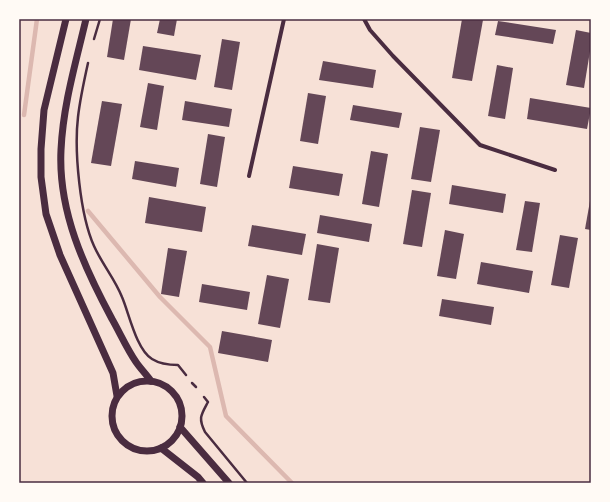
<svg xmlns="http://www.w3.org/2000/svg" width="610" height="502" font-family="'Nunito Sans',sans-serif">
  <rect width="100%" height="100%" fill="#f7e1d7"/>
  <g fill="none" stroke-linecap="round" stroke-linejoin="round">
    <g stroke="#dcb8b0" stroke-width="4.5">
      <polyline points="24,115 37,19"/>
      <polyline points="88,211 160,297 210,347 226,416 292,483"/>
    </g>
  </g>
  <g fill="#644757">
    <polygon points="113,19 131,19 124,60 107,57"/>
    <polygon points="160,19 177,19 174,36 157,33"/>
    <polygon points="462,19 483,20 472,81 452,78"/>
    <polygon points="498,21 556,30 553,44 495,35"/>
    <polygon points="576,30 591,33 591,45 584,88 566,85"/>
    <polygon points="222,39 240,42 232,90 214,87"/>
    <polygon points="143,46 201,55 196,80 139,70"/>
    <polygon points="323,61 376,70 373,88 319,80"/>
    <polygon points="497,65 513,68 505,119 488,116"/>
    <polygon points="148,83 164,86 157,130 140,127"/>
    <polygon points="308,93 326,96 318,144 300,141"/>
    <polygon points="530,98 591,108 587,129 527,119"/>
    <polygon points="102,101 122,104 111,166 91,163"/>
    <polygon points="185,101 232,109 229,127 182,120"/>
    <polygon points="353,105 402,113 399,128 350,120"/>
    <polygon points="420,127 440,130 431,182 411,179"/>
    <polygon points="208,134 225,137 217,187 200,184"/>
    <polygon points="371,151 388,154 379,207 362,204"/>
    <polygon points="135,161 179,168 176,187 132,179"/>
    <polygon points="293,166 343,174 339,196 289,188"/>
    <polygon points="452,185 506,194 503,213 449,204"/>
    <polygon points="412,190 431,193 422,247 403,244"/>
    <polygon points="149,197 206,207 202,232 145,223"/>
    <polygon points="525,201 540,203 532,252 516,250"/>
    <polygon points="590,201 591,201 591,230 585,229"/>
    <polygon points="320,215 372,224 369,242 317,233"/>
    <polygon points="252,225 306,234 302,255 248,246"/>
    <polygon points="445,230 464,234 456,279 437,276"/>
    <polygon points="560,235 578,238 569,288 551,285"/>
    <polygon points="317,244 339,248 330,303 308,300"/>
    <polygon points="168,248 187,251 179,297 161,294"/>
    <polygon points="481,262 533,271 529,293 477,284"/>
    <polygon points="267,275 289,279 280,328 258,324"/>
    <polygon points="202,284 250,292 247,310 199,302"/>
    <polygon points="442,299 494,307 491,325 439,316"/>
    <polygon points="222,331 272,340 268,362 218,353"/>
  </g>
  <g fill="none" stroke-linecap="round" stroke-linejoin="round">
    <g stroke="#4a2c40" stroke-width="2.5">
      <polyline points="94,39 100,19"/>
      <path d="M88 63C84 81 80 99 78 117 74 151 80 215 94 246 102 264 115 279 122 297 129 313 136 349 152 359 160 364 169 365 178 365L186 375"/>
      <polyline points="192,383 196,387"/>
      <path d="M204 397 208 402C201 415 198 418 205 432L247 483"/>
    </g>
    <g stroke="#4a2c40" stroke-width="4">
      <polyline points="364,19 370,30 393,56 480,145 555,170"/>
      <polyline points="249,176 284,19"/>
    </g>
    <g stroke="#4a2c40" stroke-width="7">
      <polyline points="66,19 44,110 41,149 41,177 46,214 60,255 113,373 117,396"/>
      <path d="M86 19C76 62 63 105 61 150 58 211 84 267 112 319 120 333 127 349 136 362 140 368 146 374 151 381"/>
      <circle cx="147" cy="416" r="35"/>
      <polyline points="180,427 229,483"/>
      <polyline points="161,448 198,477 203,483"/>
    </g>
  </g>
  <rect width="610" height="502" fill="none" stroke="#fffaf5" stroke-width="40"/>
  <rect x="20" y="20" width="570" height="462" fill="none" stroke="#4a2c40" stroke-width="1.5"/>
</svg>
